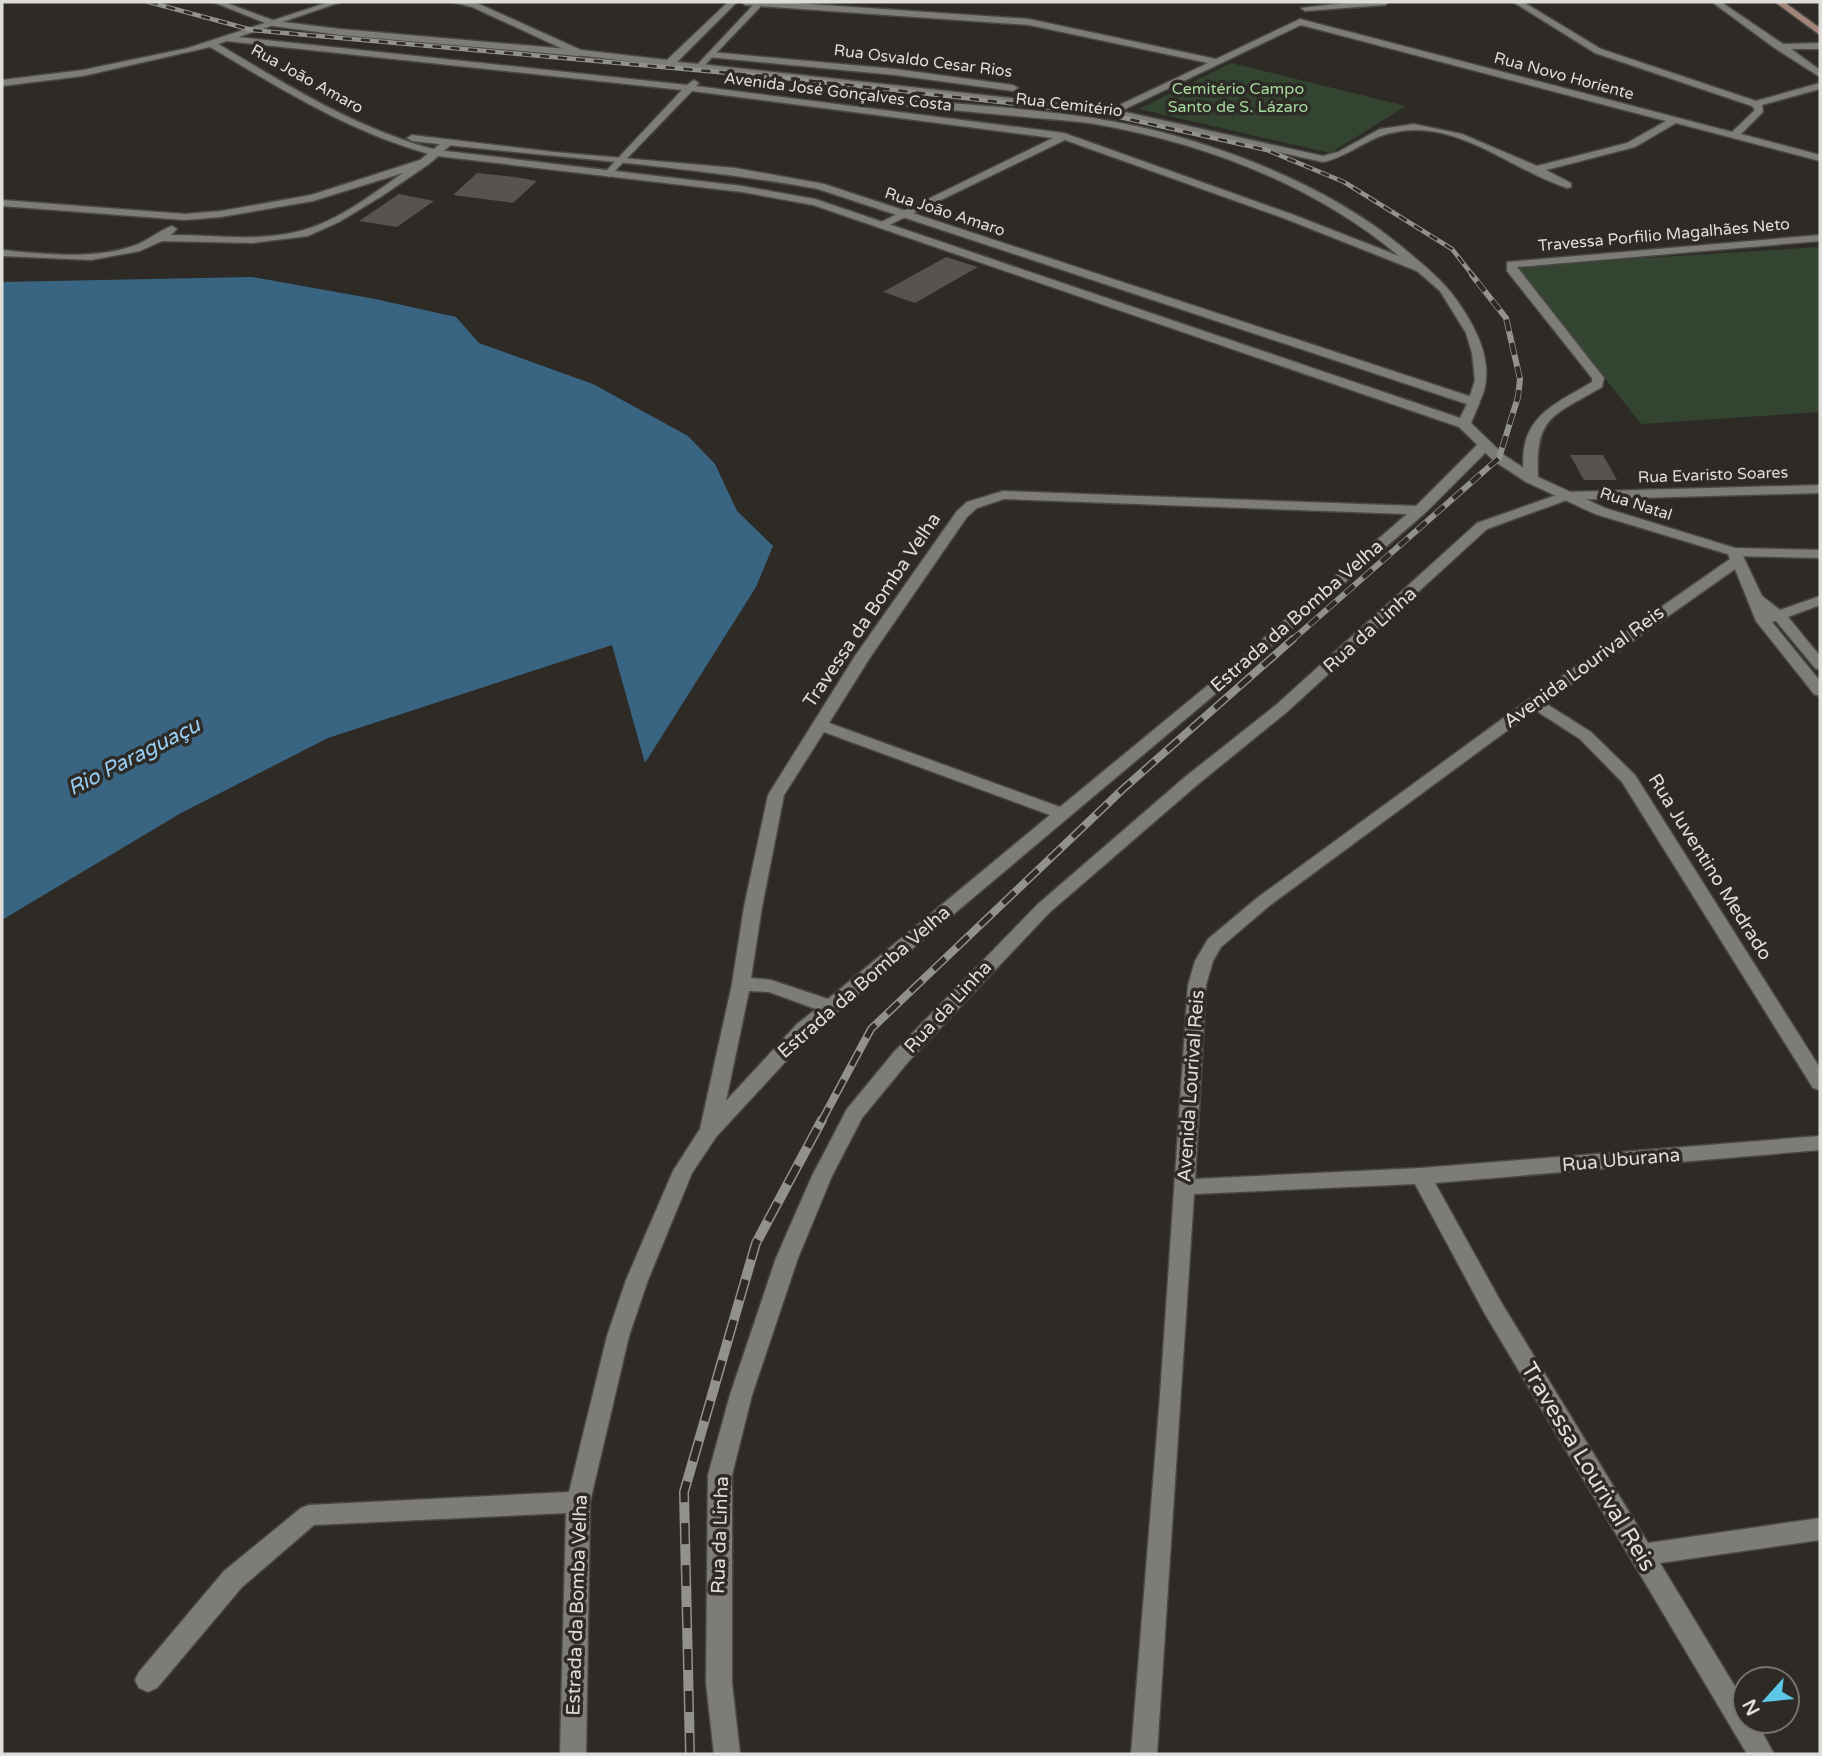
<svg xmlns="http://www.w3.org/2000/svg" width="1822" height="1756" font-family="'Varela Round',sans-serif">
  <rect width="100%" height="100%" fill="#2e2b27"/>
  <g fill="#334530">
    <polygon points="1231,63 1406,106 1330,153 1139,109"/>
    <polygon points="1820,247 1820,412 1641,424 1517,266"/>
  </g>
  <polygon fill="#396582" points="252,277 375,299 456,317 479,343 593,384 688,436 715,464 737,511 773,546 756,587 645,763 612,645 328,738 181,813 2,920 2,282"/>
  <g fill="#585250">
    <polygon points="477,173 515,177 537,181 513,203 453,195"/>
    <polygon points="399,194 434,201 397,227 359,221"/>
    <polygon points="946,257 978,267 915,303 883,292"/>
    <polygon points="1570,455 1603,455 1617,480 1584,480"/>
  </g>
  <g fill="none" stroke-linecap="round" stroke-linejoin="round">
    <g stroke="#4a4845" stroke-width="3">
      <g id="minor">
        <polygon points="213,2 224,2 275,21 340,29 579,50 584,53 579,56 340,35 273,26"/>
        <path d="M741 2H779L1029 19 1216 59 1300 19 1732 132 1755 110 1752 106 1595 53 1513 2H1523L1601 49 1756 101 1820 83V89L1762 105 1763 112 1741 134 1820 155V161L1676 123 1635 147 1546 170 1571 183V187L1567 188C1511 170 1455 117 1391 133 1367 138 1348 157 1323 162L1113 115 1108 117 1103 114 697 69V65L700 64 1111 109 1208 63 1029 25 745 5ZM1301 25 1666 121 1627 143 1537 166 1462 134 1414 124 1380 129 1338 152 1323 156 1121 111Z"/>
        <polygon points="1353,2 1389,2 1385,5 1305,11 1301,8"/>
        <polygon points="1712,2 1721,2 1783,44 1820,43 1820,49 1791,49 1820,70 1820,77 1776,49"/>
        <path d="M229 36 687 85 694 80 699 83 696 86 1064 133 1294 215 1399 256C1315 185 1204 143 1095 124 1069 120 1042 119 1015 116 962 111 909 106 856 101L851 98 856 95C935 103 1015 106 1093 118 1197 134 1322 180 1402 247 1427 268 1447 283 1464 311 1482 339 1496 373 1478 405H1470L1468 402 1475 380 1472 353 1466 333 1440 291 1417 271 1286 219 1065 140 885 227 881 226V222L1053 138 692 91 609 177 604 174 605 172 682 90 226 41V37Z"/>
        <polygon points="711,52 895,69 1013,85 1018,88 1013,91 895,75 708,57 706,55"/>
        <path d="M445 140 454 142 429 164 382 196 339 222 308 236 252 243 162 241 140 251 91 260 2 256V250C44 254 92 260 133 246 148 241 158 231 172 226L177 229 171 235C213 235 259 242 300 231 337 222 372 194 403 173L313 201 221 217 185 220 2 206V200L185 214 221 211 311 195 420 160Z"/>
        <path d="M1820 235V241L1517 267 1604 378 1602 387C1553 416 1535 415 1538 479L1536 482H1526C1522 472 1523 460 1524 449 1529 412 1563 400 1592 382V378L1507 271V262Z"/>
        <path d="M1485 441 1490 442V448L1425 513 1251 664 811 1034 716 1137 692 1173 648 1280 629 1336 590 1502 586 1754H560L566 1513 314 1525 242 1587 157 1688 148 1692 139 1688 135 1680 139 1672 224 1571 301 1508 309 1505 569 1492 607 1336 626 1280 673 1171 700 1129 732 984 744 907 768 795 855 656 957 511 967 502 1003 491 1416 506 1480 442ZM1004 499 1407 514 1241 658 1060 807 829 723 871 656 967 517 977 508ZM824 732 1050 815 828 999 771 980 751 978 762 907 784 795ZM749 991 769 992 816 1009 797 1024 726 1101Z"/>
        <polygon points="1820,485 1820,493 1567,500 1487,529 1288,711 1197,785 1050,912 908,1062 862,1118 832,1176 798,1258 752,1395 732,1475 732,1683 740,1754 714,1754 706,1683 708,1475 730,1395 776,1258 812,1176 847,1109 894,1052 1038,904 1185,777 1276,705 1477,523 1565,492"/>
        <polygon points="1734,548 1741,552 1762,596 1780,610 1820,596 1820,605 1788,617 1820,656 1820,670 1815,668 1776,621 1772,622 1820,681 1820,696 1814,694 1756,621 1735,569 1545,703 1591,732 1635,775 1820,1068 1820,1090 1813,1088 1622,782 1580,739 1535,710 1269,906 1221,947 1213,961 1206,985 1195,1179 1421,1168 1820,1136 1820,1150 1435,1183 1501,1302 1648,1543 1820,1518 1820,1540 1660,1563 1745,1703 1745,1721 1756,1721 1774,1754 1747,1754 1485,1314 1415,1184 1194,1194 1157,1754 1131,1754 1160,1396 1188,985 1195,961 1208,939 1257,898 1528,700 1730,559 1727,552"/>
      </g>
    </g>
    <g stroke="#4a4845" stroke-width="3">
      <g id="tertiary">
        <path d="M329 2H341L218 44C289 86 357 129 437 150L742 186 815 199 1460 418 1467 404 818 189C684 165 547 157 412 141L407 138 412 135 554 152 735 168 824 184 1478 399 1480 402 1471 423 1504 455 1536 476 1605 508 1735 548 1820 550V558L1734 556 1595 514 1526 482 1494 461 1459 427 813 205 742 192 437 156C354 135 283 90 210 47L83 76 2 86V80L83 70 188 48Z"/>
        <polygon points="452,2 477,3 581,50 667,60 728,2 737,2 677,62 698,64 756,2 765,2 700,70 576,55 472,7"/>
      </g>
    </g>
    <g stroke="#4a4845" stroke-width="3">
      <polygon id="secondary" points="1775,2 1784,2 1820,28 1820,35"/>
    </g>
    <use href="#minor" fill="#7e7c76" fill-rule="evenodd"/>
    <use href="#tertiary" fill="#7e7c76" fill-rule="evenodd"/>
    <use href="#secondary" fill="#a28479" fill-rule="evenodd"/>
    <g stroke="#93918d" stroke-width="4.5">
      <polyline id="rail-far3" points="149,2 252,30 796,79 1106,114 1267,150 1344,182 1452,249 1474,277"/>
    </g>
    <g stroke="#93918d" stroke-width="6">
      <polyline id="rail-far2" points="1291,641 1499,458 1518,397 1520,379 1506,318 1472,275"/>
    </g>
    <g stroke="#93918d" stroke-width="8">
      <polyline id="rail-far1" points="821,1122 871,1029 1123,789 1293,639"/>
    </g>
    <g stroke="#93918d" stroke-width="10">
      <polyline id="rail" points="690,1754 684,1492 756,1243 822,1120"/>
    </g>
    <use href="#rail-far3" stroke="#2e2b27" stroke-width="2.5" stroke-dasharray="9" stroke-linecap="butt"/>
    <use href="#rail-far2" stroke="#2e2b27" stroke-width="4.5" stroke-dasharray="12" stroke-linecap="butt"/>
    <use href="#rail-far1" stroke="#2e2b27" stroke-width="5" stroke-dasharray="16" stroke-linecap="butt"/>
    <use href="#rail" stroke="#2e2b27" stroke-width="7" stroke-dasharray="21" stroke-linecap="butt"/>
  </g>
  <g text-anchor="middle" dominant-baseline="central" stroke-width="7" stroke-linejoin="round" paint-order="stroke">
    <g font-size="16" fill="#deddda" stroke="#2e2b27">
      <text transform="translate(923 61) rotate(7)">Rua Osvaldo Cesar Rios</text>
      <text transform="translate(1564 76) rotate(15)">Rua Novo Horiente</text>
      <text transform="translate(307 79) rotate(29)">Rua João Amaro</text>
      <text transform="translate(838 92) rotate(7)">Avenida José Gonçalves Costa</text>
      <text transform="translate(1069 105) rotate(7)">Rua Cemitério</text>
      <text transform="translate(945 212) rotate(18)">Rua João Amaro</text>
      <text transform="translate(1664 235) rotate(-5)">Travessa Porfilio Magalhães Neto</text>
      <text transform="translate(1713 475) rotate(-2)">Rua Evaristo Soares</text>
      <text transform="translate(1636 504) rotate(18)">Rua Natal</text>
    </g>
    <g font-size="16" fill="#a6d99d" stroke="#2e2b27">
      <text x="1238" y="89">Cemitério Campo<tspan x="1238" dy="18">Santo de S. Lázaro</tspan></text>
    </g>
    <g font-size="19" fill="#deddda" stroke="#2e2b27">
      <text transform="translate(872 610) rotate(-56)">Travessa da Bomba Velha</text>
      <text transform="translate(1297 616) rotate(-41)">Estrada da Bomba Velha</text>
      <text transform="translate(1370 630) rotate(-42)">Rua da Linha</text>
      <text transform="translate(1584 667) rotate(-36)">Avenida Lourival Reis</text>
      <text transform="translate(1710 867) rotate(58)">Rua Juventino Medrado</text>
      <text transform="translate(864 982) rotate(-41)">Estrada da Bomba Velha</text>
      <text transform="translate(948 1007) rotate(-47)">Rua da Linha</text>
      <text transform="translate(1191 1086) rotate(-86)">Avenida Lourival Reis</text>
      <text transform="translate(1621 1160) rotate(-5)">Rua Uburana</text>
      <text transform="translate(720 1535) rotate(-88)">Rua da Linha</text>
      <text transform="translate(577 1605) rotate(-88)">Estrada da Bomba Velha</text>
    </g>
    <g font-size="21" font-style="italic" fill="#98cff4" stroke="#2e2b27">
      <text transform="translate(134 757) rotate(-27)">Rio Paraguaçu</text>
    </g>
    <g font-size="23" fill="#deddda" stroke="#2e2b27">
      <text transform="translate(1588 1467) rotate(59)">Travessa Lourival Reis</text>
    </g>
  </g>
  <rect width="1822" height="1756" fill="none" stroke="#deddda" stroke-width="7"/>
  <g transform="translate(1766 1700) rotate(243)"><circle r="33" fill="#2e2b27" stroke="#74726f" stroke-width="2"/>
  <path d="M0-5L12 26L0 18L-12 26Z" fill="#5dc7e8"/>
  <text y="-10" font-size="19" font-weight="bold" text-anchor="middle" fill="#deddda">N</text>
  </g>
</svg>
